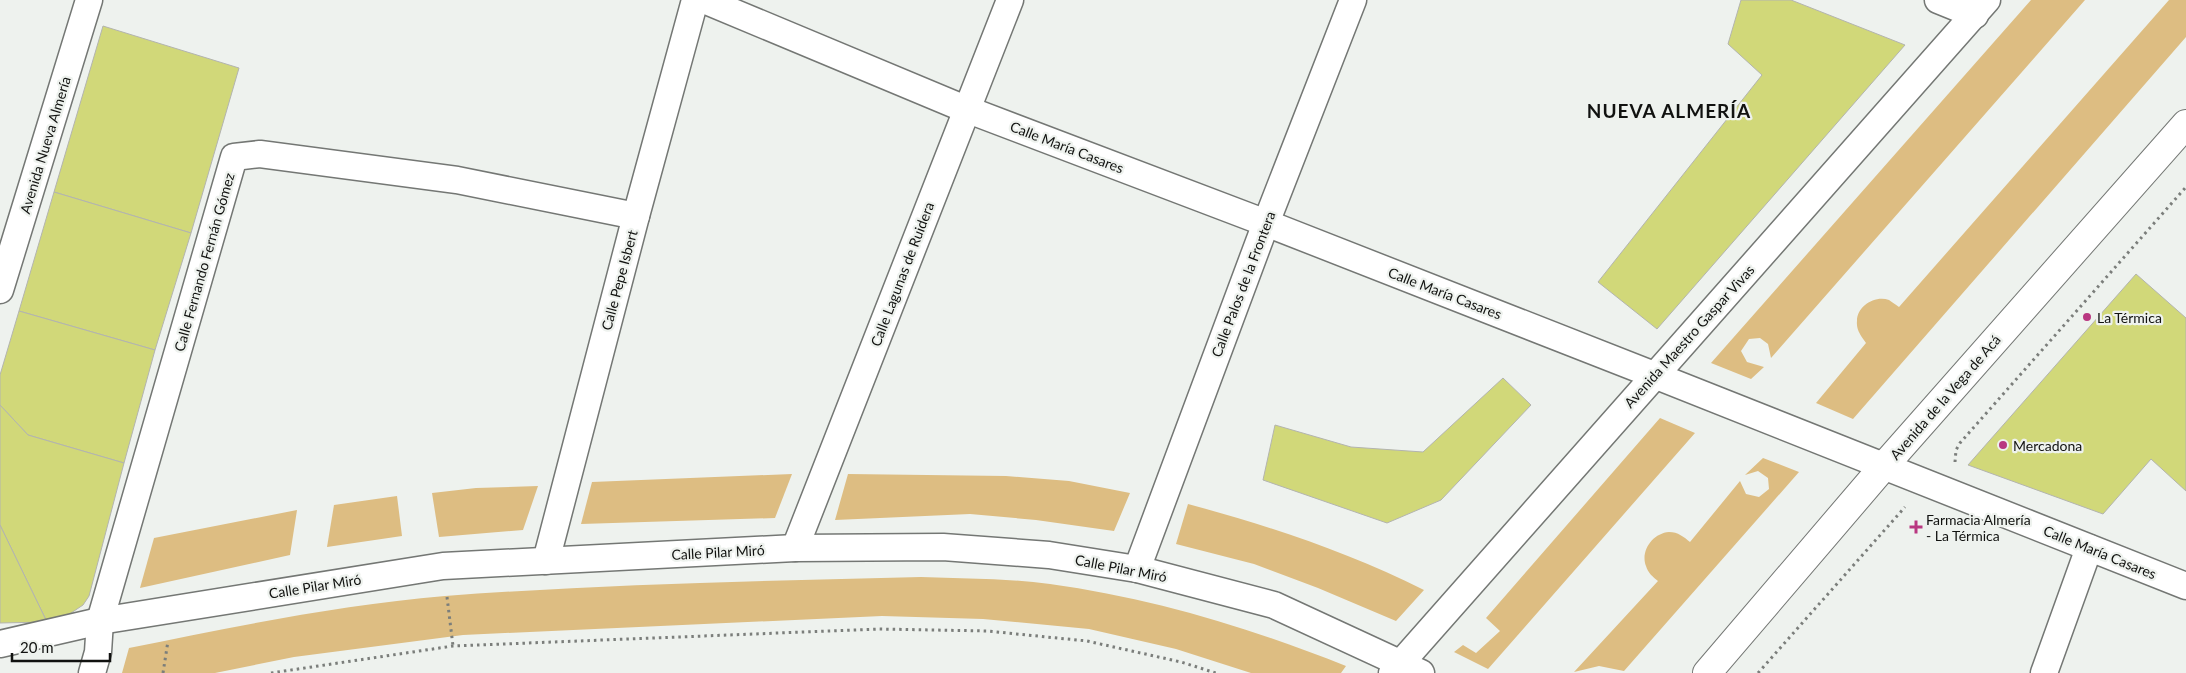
<svg xmlns="http://www.w3.org/2000/svg" width="2186" height="673" font-family="Lato,sans-serif">
  <rect width="100%" height="100%" fill="#eef2ee"/>
  <g fill="#ddbd82">
    <polygon points="2031,0 2085,0 1771,358 1768,344 1760,338 1749,339 1741,351 1747,362 1764,367 1751,379 1711,363"/>
    <path d="M2169 0H2186V37L1853 419 1816 403 1866 343C1861 336 1856 330 1857 321 1857 306 1875 295 1889 300 1892 302 1896 305 1899 307Z"/>
    <polygon points="1660,418 1695,433 1488,669 1454,652 1463,645 1476,653 1500,631 1486,618"/>
    <path d="M1763 458 1799 472 1624 671 1599 666 1574 672 1658 581C1653 577 1648 573 1646 566 1640 551 1653 533 1669 532 1678 532 1684 537 1690 542L1740 481 1746 494 1759 497 1769 489 1768 478 1758 471 1745 475Z"/>
    <polygon points="792,474 775,518 581,524 592,482"/>
    <polygon points="848,474 1006,476 1069,481 1130,493 1114,531 1036,520 970,514 835,520"/>
    <polygon points="538,486 523,530 439,537 432,493 476,488"/>
    <polygon points="397,496 402,536 327,547 334,505"/>
    <path d="M1188 504C1270 526 1348 552 1424 590L1396 621 1318 588 1254 564 1176 544Z"/>
    <polygon points="297,510 290,555 140,588 154,538"/>
    <path d="M921 577C963 579 1008 578 1050 584 1152 598 1251 628 1346 666L1341 673H1251L1176 649 1089 629 983 619 882 616 463 635 294 657 215 673H122L129 648C233 627 338 605 445 596 603 584 762 581 921 577Z"/>
  </g>
  <g fill="#d1d879" stroke="#b3b4af">
    <polygon points="1741,0 1791,0 1905,45 1657,329 1598,282 1762,75 1728,44"/>
    <polygon points="103,26 239,68 191,233 54,192"/>
    <polygon points="54,192 191,233 155,350 19,311"/>
    <polygon points="2136,274 2186,318 2186,491 2151,459 2103,514 1968,465"/>
    <polygon points="19,311 155,350 124,463 28,435 0,405 0,375"/>
    <polygon points="1503,378 1531,405 1441,500 1387,523 1263,480 1275,425 1351,447 1423,452"/>
    <polygon points="0,405 28,435 124,463 89,596 83,605 65,617 47,622 0,525"/>
    <polygon points="0,525 47,622 0,623"/>
  </g>
  <g fill="none" stroke-linecap="round" stroke-linejoin="round">
    <g stroke="#747774" stroke-width="29">
      <g id="street">
        <polyline points="704,0 958,106 1266,223 1654,375 2186,586"/>
        <polyline points="1938,0 1975,15"/>
        <polyline points="0,290 89,0"/>
        <polyline points="795,548 1010,0"/>
        <polyline points="546,561 636,216 695,0"/>
        <polyline points="1137,569 1266,223 1353,0"/>
        <polyline points="0,644 100,621 443,566 795,548 943,547 1049,555 1137,569 1274,605 1421,673"/>
        <polyline points="92,673 98,652 100,621 234,157 260,154 457,180 636,216"/>
        <polyline points="1392,673 1987,0"/>
        <polyline points="2044,673 2089,548"/>
      </g>
    </g>
    <g stroke="#747774" stroke-width="30">
      <polyline id="secondary" points="1707,673 1884,466 2186,124"/>
    </g>
    <g stroke="#7b7e7b" stroke-width="3" stroke-dasharray="2.5 4" stroke-linecap="butt">
      <polyline points="1955,462 1956,450 1960,443 2186,187"/>
      <polyline points="447,597 453,646"/>
      <polyline points="163,673 168,641"/>
      <polyline points="271,673 453,646 879,629 987,631 1087,641 1181,662 1216,673"/>
      <polyline points="1758,673 1905,507"/>
    </g>
    <use href="#street" stroke="#fff" stroke-width="26"/>
    <use href="#secondary" stroke="#fff" stroke-width="28"/>
  </g>
  <g fill="#b93781" stroke="#eef2ee" stroke-width="2">
    <circle cx="2087" cy="317" r="5"/>
    <circle cx="2003" cy="445" r="5"/>
    <path d="M1913.5 519.5h5v5h5v5h-5v5h-5v-5h-5v-5h5z"/>
  </g>
  <g text-anchor="middle" dominant-baseline="central" stroke-width="4.5" stroke-linejoin="round" paint-order="stroke">
    <g font-size="14" fill="#111210" stroke="#eef2ee">
      <text transform="translate(45 145) rotate(-73)">Avenida Nueva Almería</text>
      <text transform="translate(1067 147) rotate(21)">Calle María Casares</text>
      <text transform="translate(204 262) rotate(-74)">Calle Fernando Fernán Gómez</text>
      <text transform="translate(902 274) rotate(-69)">Calle Lagunas de Ruidera</text>
      <text transform="translate(619 280) rotate(-75)">Calle Pepe Isbert</text>
      <text transform="translate(1243 284) rotate(-69)">Calle Palos de la Frontera</text>
      <text transform="translate(1445 293) rotate(21)">Calle María Casares</text>
      <text transform="translate(1689 336) rotate(-48)">Avenida Maestro Gaspar Vivas</text>
      <text transform="translate(1945 397) rotate(-49)">Avenida de la Vega de Acá</text>
      <text transform="translate(718 552) rotate(-3)">Calle Pilar Miró</text>
      <text transform="translate(2100 552) rotate(22)">Calle María Casares</text>
      <text transform="translate(1121 568) rotate(11)">Calle Pilar Miró</text>
      <text transform="translate(315 586) rotate(-9)">Calle Pilar Miró</text>
    </g>
    <g font-size="14" fill="#111210" stroke="#eef2ee" text-anchor="start">
      <text x="2097" y="317">La Térmica</text>
      <text x="2013" y="445">Mercadona</text>
      <text x="1926" y="519">Farmacia Almería<tspan x="1926" dy="16">- La Térmica</tspan></text>
    </g>
    <g font-size="19" font-weight="bold" letter-spacing="1" fill="#111210" stroke="#eef2ee">
      <text x="1669" y="110">NUEVA ALMERÍA</text>
    </g>
  </g>
  <path d="M12 653v8h98v-8" fill="none" stroke="#111210" stroke-width="2.5"/>
  <text x="20" y="653" font-size="15" fill="#111210" stroke="#eef2ee" stroke-width="4" paint-order="stroke">20 m</text>
</svg>
